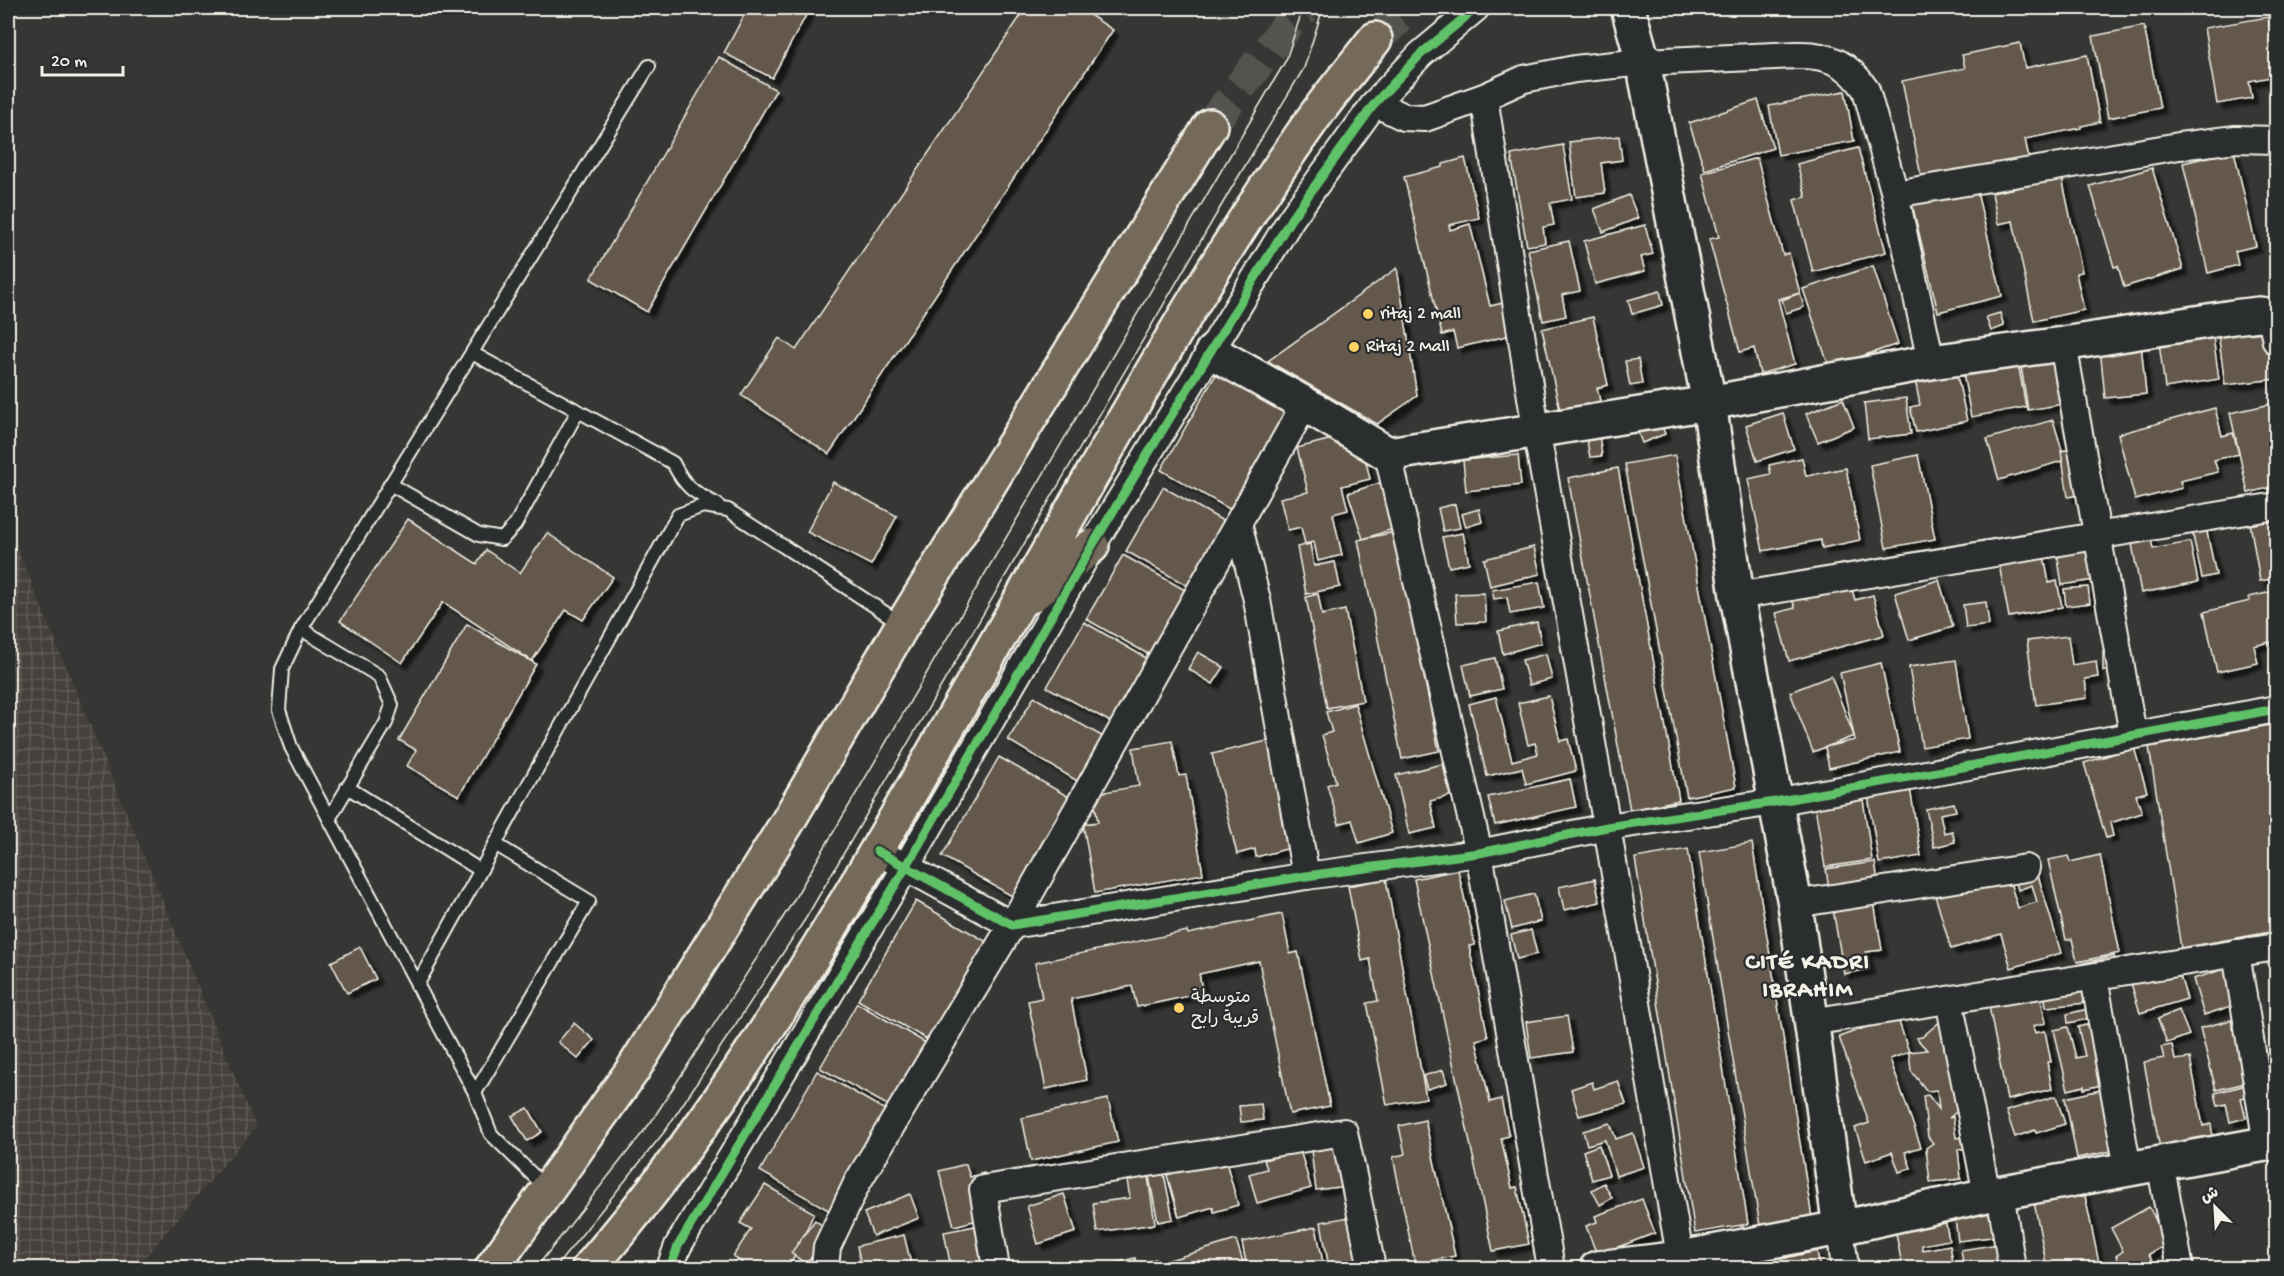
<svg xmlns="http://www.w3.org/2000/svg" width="2284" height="1276" font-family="'Gochi Hand','Playpen Sans Arabic',sans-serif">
  <defs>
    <pattern id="industrial-grid" width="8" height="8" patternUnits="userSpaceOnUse" patternTransform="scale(1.5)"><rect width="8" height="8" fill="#44403b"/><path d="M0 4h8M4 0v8" fill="none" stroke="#605c57"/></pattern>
    <filter id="shadow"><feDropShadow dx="5.5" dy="5.5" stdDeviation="1.5" flood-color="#0009"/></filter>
  </defs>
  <rect width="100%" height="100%" fill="#363634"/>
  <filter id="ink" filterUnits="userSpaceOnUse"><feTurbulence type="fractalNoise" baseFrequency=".0167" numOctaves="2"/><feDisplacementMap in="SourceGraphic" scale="12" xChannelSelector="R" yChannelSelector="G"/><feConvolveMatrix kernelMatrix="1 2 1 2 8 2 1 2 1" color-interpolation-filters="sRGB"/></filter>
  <g filter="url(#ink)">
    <polygon fill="url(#industrial-grid)" points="8,530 12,536 256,1127 136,1268 8,1268"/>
    <g fill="#64594c" stroke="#f4f1e8" stroke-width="1.5" filter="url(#shadow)">
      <polygon points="748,8 810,8 772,78 724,53"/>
      <polygon points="1026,8 1079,8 1113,30 829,454 741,395 779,338 796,350"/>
      <polygon points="2268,17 2276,76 2249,81 2252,98 2217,104 2204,28"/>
      <polygon points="2144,26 2160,108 2108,118 2093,36"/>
      <polygon points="2020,43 2025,68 2087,55 2100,122 2081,126 2081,128 2025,139 2029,159 1922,181 1902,81 1965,68 1962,55"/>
      <polygon points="719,57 776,90 647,312 591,279"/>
      <polygon points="1845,91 1854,141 1778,155 1769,106"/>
      <polygon points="1758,100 1773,148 1705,170 1689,123"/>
      <polygon points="1619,136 1622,160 1601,163 1605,193 1576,197 1569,142"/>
      <polygon points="1563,145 1572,199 1550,203 1554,225 1543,227 1545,243 1527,246 1511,155"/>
      <polygon points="1858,148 1886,252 1813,272 1794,200 1806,197 1797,164"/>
      <polygon points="2234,151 2256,246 2235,251 2238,265 2208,273 2183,163"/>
      <polygon points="1465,158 1479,218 1449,225 1450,230 1470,224 1490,306 1503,303 1511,335 1457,348 1453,332 1442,335 1404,177 1443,167 1443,164"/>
      <polygon points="1757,158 1783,255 1789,253 1800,293 1778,299 1795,364 1760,374 1754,348 1740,352 1709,239 1719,237 1702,173"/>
      <polygon points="2152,168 2183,269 2124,287 2118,266 2114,267 2090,186"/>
      <polygon points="2062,178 2082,272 2076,273 2084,310 2034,321 2013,221 1998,224 1992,193"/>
      <polygon points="1975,184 2002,296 1938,312 1911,200"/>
      <polygon points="1629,195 1638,218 1603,232 1594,209"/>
      <polygon points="1645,225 1653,254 1641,257 1645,271 1595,284 1584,241"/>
      <polygon points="1569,241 1580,291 1562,295 1566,316 1543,321 1528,250"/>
      <polygon points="1873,266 1898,344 1829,367 1803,289"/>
      <polygon points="1397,268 1417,396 1377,424 1268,361"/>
      <polygon points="1660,291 1663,305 1632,314 1628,300"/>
      <polygon points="1800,293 1804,307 1786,313 1782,300"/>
      <polygon points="2000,313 2004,326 1991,331 1986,317"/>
      <polygon points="1593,317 1608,385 1597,388 1600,401 1560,410 1542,329"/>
      <polygon points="2246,320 2248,334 2276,330 2276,379 2225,385 2217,324"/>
      <polygon points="2182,332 2183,342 2213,337 2219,379 2165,388 2158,335"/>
      <polygon points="2141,344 2146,394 2105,398 2100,348"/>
      <polygon points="2066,352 2075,402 2028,410 2020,360"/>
      <polygon points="2017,357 2026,407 1971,417 1962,367"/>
      <polygon points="1638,359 1642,384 1630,386 1625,361"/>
      <polygon points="1955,366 1967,421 1916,432 1910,407 1920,405 1914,374"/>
      <polygon points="1218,371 1295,415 1238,514 1161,470"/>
      <polygon points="1906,398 1911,434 1868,439 1864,403"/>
      <polygon points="1843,399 1854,427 1818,442 1806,414"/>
      <polygon points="2276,403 2276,486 2248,493 2230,413"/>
      <polygon points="2215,408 2222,436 2233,433 2239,454 2214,460 2218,472 2180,481 2182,488 2135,500 2118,434"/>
      <polygon points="1783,413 1794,449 1757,461 1746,425"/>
      <polygon points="1659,418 1665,434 1642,443 1636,427"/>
      <polygon points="2053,420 2065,460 1999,480 1987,439"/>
      <polygon points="1359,432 1370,479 1342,486 1348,510 1333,514 1342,555 1318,561 1314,542 1305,544 1301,527 1288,530 1280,498 1308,492 1297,448"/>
      <polygon points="1599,434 1602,456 1590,457 1586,436"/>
      <polygon points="2093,446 2101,492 2068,497 2061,451"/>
      <polygon points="1518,455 1521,485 1466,491 1463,460"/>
      <polygon points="1675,455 1736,787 1687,797 1625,464"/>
      <polygon points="1918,455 1935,539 1886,548 1870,465"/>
      <polygon points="1802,458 1806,476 1846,468 1860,540 1822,548 1821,540 1763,551 1748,479 1771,474 1769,465"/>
      <polygon points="1618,468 1679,800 1630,810 1568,478"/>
      <polygon points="833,482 897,516 871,565 807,532"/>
      <polygon points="1380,483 1387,505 1405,525 1363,539 1348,493"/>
      <polygon points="1163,487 1232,526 1195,590 1126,551"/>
      <polygon points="1455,504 1460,528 1443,531 1438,508"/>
      <polygon points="1479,509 1482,522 1466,527 1462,514"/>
      <polygon points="2276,518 2276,578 2260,581 2250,523"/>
      <polygon points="408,519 477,564 486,550 520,573 547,533 613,577 583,620 566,610 532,661 443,602 402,663 340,621"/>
      <polygon points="2205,523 2216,575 2202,578 2191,526"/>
      <polygon points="2149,529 2153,549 2190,542 2198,582 2141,593 2130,533"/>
      <polygon points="1395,532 1439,751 1402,759 1358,540"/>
      <polygon points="1463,533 1469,563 1449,567 1442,537"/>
      <polygon points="1310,544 1314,566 1335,562 1340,587 1306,594 1297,547"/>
      <polygon points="2102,544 2107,578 2062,585 2057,552"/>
      <polygon points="1534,547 1540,574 1490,586 1484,559"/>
      <polygon points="2043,551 2049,583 2057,581 2062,607 2009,617 1998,559"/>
      <polygon points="1123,555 1192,594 1155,658 1086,619"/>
      <polygon points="1939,580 1953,627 1909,640 1895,593"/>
      <polygon points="1539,582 1544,608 1510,614 1507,597 1494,599 1492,590"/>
      <polygon points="1850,583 1855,600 1873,595 1884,635 1789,661 1776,613 1795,608 1792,599"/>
      <polygon points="2088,587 2090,603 2066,606 2064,589"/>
      <polygon points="2276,591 2276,654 2273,655 2270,642 2254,646 2258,663 2217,672 2204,612 2250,601 2249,597"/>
      <polygon points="1484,593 1486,622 1457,623 1455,594"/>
      <polygon points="1318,594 1322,615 1345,610 1363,701 1327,708 1306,597"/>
      <polygon points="1986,602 1989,625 1966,628 1963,605"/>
      <polygon points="1084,622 1153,662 1116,725 1047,687"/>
      <polygon points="1537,622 1541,643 1503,654 1498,631"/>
      <polygon points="467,624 536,664 459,796 407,766 416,750 399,740"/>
      <polygon points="2068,636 2072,665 2096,661 2098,677 2085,679 2087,698 2036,705 2027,641"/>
      <polygon points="1198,652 1224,667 1213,684 1188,669"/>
      <rect x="2103" y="652" width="13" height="19"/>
      <polygon points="1546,654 1552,679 1529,685 1522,660"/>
      <polygon points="1495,658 1502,689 1470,696 1463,665"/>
      <polygon points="1956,660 1968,739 1922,747 1909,667"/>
      <polygon points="1881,663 1900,752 1829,768 1825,747 1855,740 1840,673"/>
      <polygon points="1831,676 1854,736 1813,752 1790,692"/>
      <polygon points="1549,696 1560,741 1568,739 1576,771 1526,784 1522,768 1487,776 1469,704 1496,697 1512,761 1538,754 1535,743 1528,745 1518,703"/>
      <polygon points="1034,697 1105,738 1079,782 1008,740"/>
      <polygon points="1355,704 1392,833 1359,843 1352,820 1339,824 1327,785 1336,782 1322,735 1332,732 1326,712"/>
      <polygon points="2276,724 2276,931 2181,948 2149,747"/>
      <polygon points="2131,737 2147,792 2136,795 2142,813 2110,823 2113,836 2106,838 2084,763 2116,753 2113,742"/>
      <polygon points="1272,740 1298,846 1256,857 1255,849 1237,854 1212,754"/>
      <polygon points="1172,741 1179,776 1186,775 1203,874 1095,893 1083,824 1098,822 1093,794 1139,786 1133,748"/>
      <polygon points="999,757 1076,801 1019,900 942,856"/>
      <polygon points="1443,764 1450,796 1430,801 1436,828 1409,834 1396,775"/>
      <polygon points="1570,779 1576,807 1495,825 1488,797"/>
      <polygon points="1909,782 1921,856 1879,863 1867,789"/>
      <polygon points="1862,793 1872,860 1825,867 1815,807"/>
      <polygon points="1954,803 1956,811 1940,814 1944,833 1952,831 1955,842 1934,847 1926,809"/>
      <polygon points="1752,843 1812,1218 1760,1226 1699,852"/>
      <polygon points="1688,849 1748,1224 1695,1233 1635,858"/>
      <polygon points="2100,855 2120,953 2077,962 2072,939 2066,940 2048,860 2068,856 2070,862"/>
      <polygon points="1875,862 1878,882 1829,889 1826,869"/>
      <polygon points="2035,865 2061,953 2011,968 2001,934 1951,949 1935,895 2007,873 2018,908 2037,902 2032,885 2018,890 2013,871"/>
      <polygon points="1458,870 1475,945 1469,946 1488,1037 1476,1040 1490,1102 1501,1099 1509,1136 1501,1138 1512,1188 1517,1187 1529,1244 1493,1251 1414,879"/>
      <polygon points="1386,879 1426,1098 1387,1105 1367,1003 1378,1001 1370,959 1362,961 1348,886"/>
      <polygon points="1595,879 1600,902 1564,910 1559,887"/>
      <polygon points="1534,894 1541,921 1512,929 1505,901"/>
      <polygon points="1873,896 1882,950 1866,952 1869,969 1844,974 1832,903"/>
      <polygon points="916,901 992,945 935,1044 858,1000"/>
      <polygon points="1282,914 1290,954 1298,952 1330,1106 1290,1114 1259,961 1199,974 1203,993 1137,1007 1132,986 1071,999 1087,1080 1046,1089 1028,1001 1042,998 1035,963 1187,931 1188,934"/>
      <polygon points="1531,930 1537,954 1517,959 1511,935"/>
      <polygon points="360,947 376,979 347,993 331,962"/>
      <polygon points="2114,956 2117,968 2083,976 2080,964"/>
      <polygon points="2176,963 2187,999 2140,1013 2131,983"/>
      <polygon points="2243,963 2235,1022 2231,1006 2204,1015 2193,979"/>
      <polygon points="2093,976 2096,1002 2046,1007 2043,981"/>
      <polygon points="2040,996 2046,1023 2033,1026 2035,1033 2045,1031 2051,1062 2047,1062 2052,1089 2007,1100 1989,1006"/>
      <polygon points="857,1003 926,1043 889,1106 820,1068"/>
      <polygon points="2096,1007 2098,1017 2068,1023 2067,1014"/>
      <polygon points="2179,1010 2189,1035 2167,1043 2158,1019"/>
      <polygon points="1567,1016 1573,1052 1531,1058 1526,1022"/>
      <polygon points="1897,1016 1909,1052 1890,1059 1921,1147 1905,1152 1911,1168 1899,1172 1892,1152 1866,1161 1855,1128 1869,1123 1839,1037"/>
      <polygon points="1943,1019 1970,1101 1949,1118 1953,1117 1956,1138 1964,1137 1973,1148 1958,1149 1961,1179 1930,1182 1926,1148 1933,1143 1928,1137 1923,1096 1928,1095 1939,1109 1937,1090 1927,1091 1911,1071 1909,1052 1927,1050 1916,1038 1922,1037"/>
      <polygon points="2231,1020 2233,1030 2251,1025 2263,1079 2216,1090 2200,1028"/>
      <polygon points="2098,1022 2118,1081 2084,1089 2084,1086 2068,1090 2054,1030 2068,1027 2076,1058 2085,1056 2078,1027"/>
      <polygon points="574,1023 594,1040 578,1059 558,1042"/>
      <polygon points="2172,1045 2175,1060 2190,1058 2203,1126 2211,1124 2213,1139 2160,1149 2144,1062 2164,1058 2161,1047"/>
      <polygon points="1443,1070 1447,1083 1427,1089 1423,1076"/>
      <polygon points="817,1071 894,1115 837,1215 760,1171"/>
      <polygon points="1618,1081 1626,1104 1579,1116 1571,1089 1592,1082 1594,1089"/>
      <polygon points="2262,1081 2265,1091 2241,1098 2246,1118 2230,1122 2226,1104 2218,1106 2215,1093"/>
      <polygon points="2114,1087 2127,1148 2077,1158 2065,1098"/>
      <polygon points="2056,1096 2065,1124 2036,1133 2035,1130 2015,1137 2006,1111"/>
      <polygon points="1108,1099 1118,1142 1031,1161 1022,1118"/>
      <polygon points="1261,1104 1263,1120 1241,1122 1239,1106"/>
      <polygon points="528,1108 542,1132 527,1141 512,1116"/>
      <polygon points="1425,1120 1455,1256 1415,1264 1393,1157 1405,1154 1399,1126"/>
      <polygon points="1610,1123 1616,1139 1633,1133 1644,1167 1616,1176 1605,1140 1587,1145 1583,1131"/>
      <polygon points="1350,1145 1355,1185 1316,1190 1311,1150"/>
      <polygon points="1599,1145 1609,1175 1592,1180 1583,1151"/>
      <polygon points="1300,1150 1311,1188 1257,1203 1249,1174 1267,1169 1264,1160"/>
      <polygon points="1225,1158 1238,1205 1214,1212 1213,1207 1179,1217 1167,1175"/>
      <polygon points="966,1164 970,1177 984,1173 991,1197 972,1202 977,1220 954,1226 939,1171"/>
      <polygon points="1164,1174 1173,1219 1158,1222 1149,1177"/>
      <polygon points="1148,1177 1155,1224 1097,1232 1093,1203 1130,1198 1127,1180"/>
      <polygon points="1604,1183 1612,1198 1600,1205 1592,1190"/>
      <polygon points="765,1185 814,1213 789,1268 743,1268 746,1266 733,1256 751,1229 740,1223"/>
      <polygon points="2084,1191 2100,1268 2047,1268 2034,1202"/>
      <polygon points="910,1194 919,1218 873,1236 864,1213"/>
      <polygon points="1064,1194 1076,1232 1038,1244 1027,1206"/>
      <polygon points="1642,1199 1655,1233 1597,1255 1586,1226 1597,1222 1595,1216"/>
      <polygon points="2002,1202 2007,1235 1958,1241 1954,1211"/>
      <polygon points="2149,1207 2168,1244 2149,1254 2156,1268 2123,1268 2116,1256 2123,1251 2111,1228"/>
      <polygon points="1944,1214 1949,1240 1922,1245 1922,1250 1950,1245 1954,1268 1884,1268 1902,1265 1894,1223"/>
      <polygon points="1355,1216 1363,1264 1329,1268 1321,1222"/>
      <polygon points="815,1220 830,1232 806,1264 791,1253"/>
      <polygon points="991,1223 999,1264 978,1268 951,1268 944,1232"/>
      <polygon points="1316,1227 1324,1268 1297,1268 1296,1264 1277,1268 1247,1268 1242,1242"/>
      <polygon points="904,1235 912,1268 862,1268 857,1246"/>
      <polygon points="1236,1240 1245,1268 1165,1268 1163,1262"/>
      <polygon points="2011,1242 2015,1268 1964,1268 1961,1250"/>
      <polygon points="1779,1248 1781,1259 1817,1251 1820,1268 1769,1268 1765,1250"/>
      <polygon points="1135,1258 1137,1268 1111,1268 1110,1264"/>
      <polygon points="1155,1259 1158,1268 1137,1268 1136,1266"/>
    </g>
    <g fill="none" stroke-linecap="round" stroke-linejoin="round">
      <g stroke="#52524f" stroke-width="33" stroke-dasharray="33 16" stroke-linecap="butt">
        <polyline points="1375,39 1411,8"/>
        <polyline points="1210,126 1289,23 1305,8"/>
      </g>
      <g stroke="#f4f1e8" stroke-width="16">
        <g id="lane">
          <path d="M472 353 673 463C685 488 695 493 718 505"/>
          <polyline points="390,484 479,535 502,539 515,525 578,411"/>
          <polyline points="301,629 379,676 392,705 386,723 329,819"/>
          <polyline points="347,787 480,870"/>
          <polyline points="495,844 589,901 475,1093 291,747 279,710 282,669 301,629 649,66"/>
          <polyline points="417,985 678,515 703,506 728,510 902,624"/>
          <polyline points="475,1093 491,1134 547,1189"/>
        </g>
      </g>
      <g stroke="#f4f1e8" stroke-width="30">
        <g id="street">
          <polyline points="1484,97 1536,429 1607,827 1682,1268"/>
          <path d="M1375 103 1404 117 1425 118 1484 97 1524 79 1575 69 1643 62 1797 55C1829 54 1849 64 1866 90L1895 194 1931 362"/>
          <polyline points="1895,194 2179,146 2236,139 2276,140"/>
          <polyline points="2271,316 2276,341"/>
          <polyline points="2063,344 2133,734"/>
          <polyline points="1388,454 1479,853 1551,1268"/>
          <polyline points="1238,523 1257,600 1306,876"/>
          <polyline points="1737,596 2276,506"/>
          <polyline points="893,860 1012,925 1306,876 1479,853 1607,827 1775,802 2276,709"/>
          <polyline points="1795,904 2026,868"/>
          <polyline points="2236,953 2267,1144"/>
          <polyline points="2094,977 2128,1169"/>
          <polyline points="1949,1000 1987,1195"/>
          <polyline points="1811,1022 2276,947"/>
          <polyline points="2160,1163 2180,1268"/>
          <polyline points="2000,1192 2012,1268"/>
          <polyline points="1840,1228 1845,1268"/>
          <polyline points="670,1268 678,1246 906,867 1092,546 1291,219 1375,103 1421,54 1476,8"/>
          <polyline points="825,1268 827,1247 857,1183 1012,925 1305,404"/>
          <polyline points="996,1268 983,1189 1344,1132 1372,1268"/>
        </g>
      </g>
      <g stroke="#f4f1e8" stroke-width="38">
        <g id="secondary">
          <polyline points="1628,8 1643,62 1709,403 1737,596 1795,904 1840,1228"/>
          <polyline points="1212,352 1305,404 1388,454 1709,403 1931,362 2063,344 2233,317 2259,314 2276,316"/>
          <polyline points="1597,1268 1681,1258 1840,1228 1987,1195 2276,1142"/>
        </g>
      </g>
      <g stroke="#f4f1e8" stroke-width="38">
        <g id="primary">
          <polyline points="1031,596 1092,546"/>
          <polyline points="492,1268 632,1071 787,823 903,624 1210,126"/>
          <path d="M589 1268C716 1122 816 956 913 788 971 686 1030 584 1088 482 1159 359 1230 236 1312 120 1332 92 1354 66 1375 39"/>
        </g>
      </g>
      <use href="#lane" stroke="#2a2d2e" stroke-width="12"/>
      <use href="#street" stroke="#2a2d2e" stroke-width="26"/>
      <use href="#secondary" stroke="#2a2d2e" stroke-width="33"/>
      <use href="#primary" stroke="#746a5a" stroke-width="33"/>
      <g stroke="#f4f1e8" stroke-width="1.5">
        <polyline points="536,1268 651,1122 789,908 1286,60 1303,8"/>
        <polyline points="555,1268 665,1131 806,918 1231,189 1304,68 1323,8"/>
      </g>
      <g stroke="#2a2d2e" stroke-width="13">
        <g id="cycleway">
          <polyline points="877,851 1012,925 1306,876 1479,853 1607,827 1775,802 2276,709"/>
          <polyline points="670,1268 678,1246 906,867 1092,546 1291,219 1375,103 1421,54 1476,8"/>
        </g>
      </g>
      <use href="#cycleway" stroke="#61c268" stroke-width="9"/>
    </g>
  </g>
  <g fill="#ffd166" stroke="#2a2d2e" stroke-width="2">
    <circle cx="1368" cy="314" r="6"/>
    <circle cx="1354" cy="347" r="6"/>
    <circle cx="1179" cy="1008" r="6"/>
  </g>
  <g text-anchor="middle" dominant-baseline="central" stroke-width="4.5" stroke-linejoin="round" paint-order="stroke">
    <g font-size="18" fill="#f4f1e8" stroke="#2a2d2e" text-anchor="start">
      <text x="1380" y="314">ritaj 2 mall</text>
      <text x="1366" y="347">Ritaj 2 Mall</text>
      <text x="1191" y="998">متوسطة<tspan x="1191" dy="21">قريبة رابح</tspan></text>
    </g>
    <g font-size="24" font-weight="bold" letter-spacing="1.5" fill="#f4f1e8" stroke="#2a2d2e">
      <text x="1808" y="963">CITÉ KADRI<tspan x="1808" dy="28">IBRAHIM</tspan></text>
    </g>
  </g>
  <rect width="2284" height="1276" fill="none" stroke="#2a2d2e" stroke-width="30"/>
  <rect x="15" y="15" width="2254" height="1246" fill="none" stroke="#f4f1e8" stroke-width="2" filter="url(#ink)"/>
  <g transform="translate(2215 1207) rotate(336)" stroke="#2a2d2e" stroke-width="4.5" paint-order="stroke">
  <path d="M0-4.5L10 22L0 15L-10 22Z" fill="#f4f1e8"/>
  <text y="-9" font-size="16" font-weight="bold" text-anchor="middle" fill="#f4f1e8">ش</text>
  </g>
  <path d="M42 66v9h81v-9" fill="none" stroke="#f4f1e8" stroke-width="3"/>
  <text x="51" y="66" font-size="18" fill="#f4f1e8" stroke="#2a2d2e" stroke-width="4.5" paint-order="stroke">20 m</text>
</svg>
